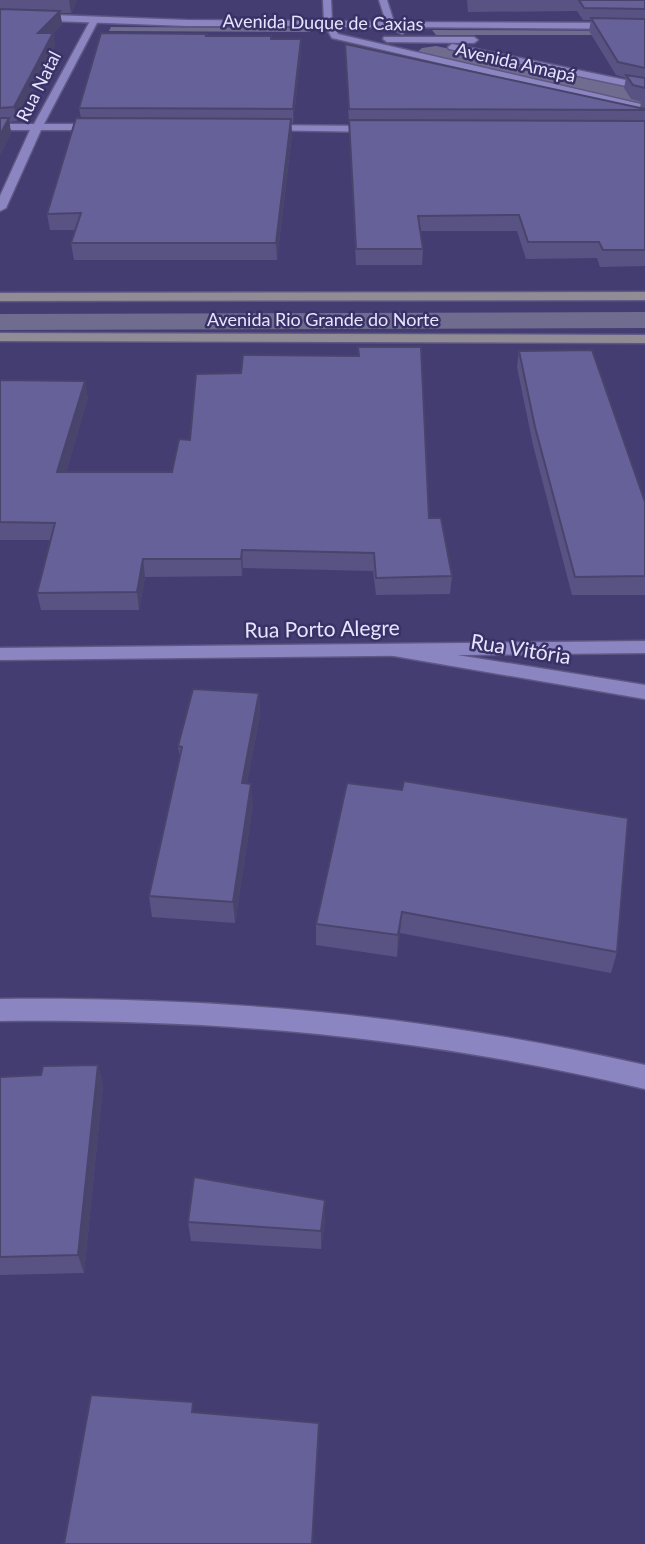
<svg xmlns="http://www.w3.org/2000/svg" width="645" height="1544" font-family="Lato,sans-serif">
  <rect width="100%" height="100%" fill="#443d72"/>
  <g fill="#6f6c8f">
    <polygon points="111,27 310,28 310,32 109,31"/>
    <polygon points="432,30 645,31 645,35 436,35"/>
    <polygon points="436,46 645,90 645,104 416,53 422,48"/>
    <polygon points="645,312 645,328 0,330 0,314"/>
  </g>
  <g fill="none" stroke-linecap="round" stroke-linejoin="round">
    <g stroke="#5f5884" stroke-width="3">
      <g id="minor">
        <polygon points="94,18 98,21 44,124 100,124 105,127 100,130 41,130 6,208 0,211 0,196 30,130 0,130 0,124 34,124 90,21"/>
        <polygon points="262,125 377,126 382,129 377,132 258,130 257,128"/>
        <polygon points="395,645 645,685 645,699 388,655 386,651 388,647"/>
        <path d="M0 999C224 997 426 1015 645 1065V1089C426 1037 225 1019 0 1021Z"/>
      </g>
    </g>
    <g stroke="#5f5884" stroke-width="3">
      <g id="tertiary">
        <polygon points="323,0 331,0 332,21 386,22 379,0 387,0 394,22 645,23 645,29 401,27 406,31 402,34 388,27 334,27 338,34 645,105 645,111 332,38 325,26 187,26 0,19 0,13 187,20 324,21"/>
        <polygon points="384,37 474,37 478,40 474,43 387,42 383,39"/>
        <polygon points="452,44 645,84 645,90 449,49 448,47"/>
        <polygon points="645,641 645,653 0,660 0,648"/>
      </g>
    </g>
    <g stroke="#5f5884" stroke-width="3">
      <g id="secondary">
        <polygon points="645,292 645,300 0,301 0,293"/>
        <polygon points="0,333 645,335 645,343 0,341"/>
      </g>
    </g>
    <use href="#minor" fill="#8b86c1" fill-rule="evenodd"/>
    <use href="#tertiary" fill="#8b86c1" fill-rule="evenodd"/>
    <use href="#secondary" fill="#908b95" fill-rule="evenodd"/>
  </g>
  <g fill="#595384">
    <polygon points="0,0 77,0 71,13 60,13 62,24 53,33 55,46 17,121 9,122 11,133 0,155"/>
    <polygon points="467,0 645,0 645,266 600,267 597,258 526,259 517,231 421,231 423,249 422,265 356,265 345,44 640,108 641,102 631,99 624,88 626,78 616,75 589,31 591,20 583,20 577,11 468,12"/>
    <polygon points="207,34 207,36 271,39 301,52 293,123 291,123 292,134 277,260 74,260 71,243 75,230 50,230 47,214 81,118 79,108"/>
    <polygon points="519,351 645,502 645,595 572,595 533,445 517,367"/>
    <polygon points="0,381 88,397 66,472 429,518 452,576 450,594 376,595 373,571 243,568 242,576 145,577 139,610 41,610 37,593 50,540 0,540"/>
    <polygon points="259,693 260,715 247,783 253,805 235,923 152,917 149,896 180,759 178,746"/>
    <polygon points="347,783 617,952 611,973 400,933 397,957 316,945 316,924"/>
    <polygon points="98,1065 103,1085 84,1273 0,1275 0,1077 41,1075"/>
    <polygon points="325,1219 321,1249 191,1241 188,1222"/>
  </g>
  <g fill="#48446b">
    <polygon points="70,0 77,0 71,13 69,1"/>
    <polygon points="60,11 62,24 53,33 55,46 17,121 14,107 38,33"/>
    <polygon points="301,39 301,52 293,123 293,109"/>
    <polygon points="9,118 11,133 0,155 0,135"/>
    <polygon points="291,119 292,134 277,260 276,243"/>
    <polygon points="85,381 88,397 61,489 57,472"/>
    <polygon points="242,550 243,568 242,576 241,559"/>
    <polygon points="143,559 145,577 139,610 137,592"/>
    <polygon points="259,693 260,715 243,805 242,783"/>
    <polygon points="251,784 253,805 235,923 233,902"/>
    <polygon points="402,912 400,933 397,957 398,935"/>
    <polygon points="98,1065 103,1085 84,1273 78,1255"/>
    <polygon points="325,1200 325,1219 321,1249 321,1231"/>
    <polygon points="319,1423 313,1544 312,1544"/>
  </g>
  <g fill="#676199" stroke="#48446b" stroke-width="2">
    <polygon points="579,0 645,0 645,9 584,8"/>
    <polygon points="0,9 60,11 38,33 53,33 14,107 0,108"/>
    <polygon points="591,18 645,19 645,68 618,62"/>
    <polygon points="101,33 207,34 206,36 271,36 271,39 301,39 293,109 79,108"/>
    <polygon points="345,44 645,109 645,110 349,109"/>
    <polygon points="626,75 645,78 645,88 633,85"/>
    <polygon points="0,118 9,118 0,135"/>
    <polygon points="76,118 291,119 276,243 71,243 81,213 47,214"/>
    <polygon points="349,120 645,121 645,250 603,250 599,242 528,242 519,215 418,216 423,249 356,249"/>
    <polygon points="358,347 421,347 429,518 441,518 452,576 376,578 374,553 242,550 241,559 143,559 137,592 37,593 55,523 0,522 0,380 85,381 57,472 172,472 179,439 190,440 196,374 241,373 243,355 359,356"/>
    <polygon points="592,350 645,502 645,576 575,577 535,427 519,351"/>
    <polygon points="193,689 259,693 242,783 251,784 233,902 149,896 182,747 178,746"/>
    <polygon points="404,781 628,818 617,952 402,912 398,935 316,924 347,783 402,790"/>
    <polygon points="98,1065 78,1255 0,1257 0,1077 41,1075 43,1066"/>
    <polygon points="194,1177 325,1200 321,1231 188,1222"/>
    <polygon points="91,1395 193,1402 192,1412 319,1423 312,1544 64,1544"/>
  </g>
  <g text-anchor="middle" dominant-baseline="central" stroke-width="5" stroke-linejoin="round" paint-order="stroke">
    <g font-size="18" fill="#e6e4fe" stroke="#3a3266">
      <text transform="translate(323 22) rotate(1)">Avenida Duque de Caxias</text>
      <text transform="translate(516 62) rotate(13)">Avenida Amapá</text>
      <text transform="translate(38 86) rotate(-63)">Rua Natal</text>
      <text x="323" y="319">Avenida Rio Grande do Norte</text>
    </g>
    <g font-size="21" fill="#e6e4fe" stroke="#3a3266">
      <text transform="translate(322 628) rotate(-1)">Rua Porto Alegre</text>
      <text transform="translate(521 648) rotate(9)">Rua Vitória</text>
    </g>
  </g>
</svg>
